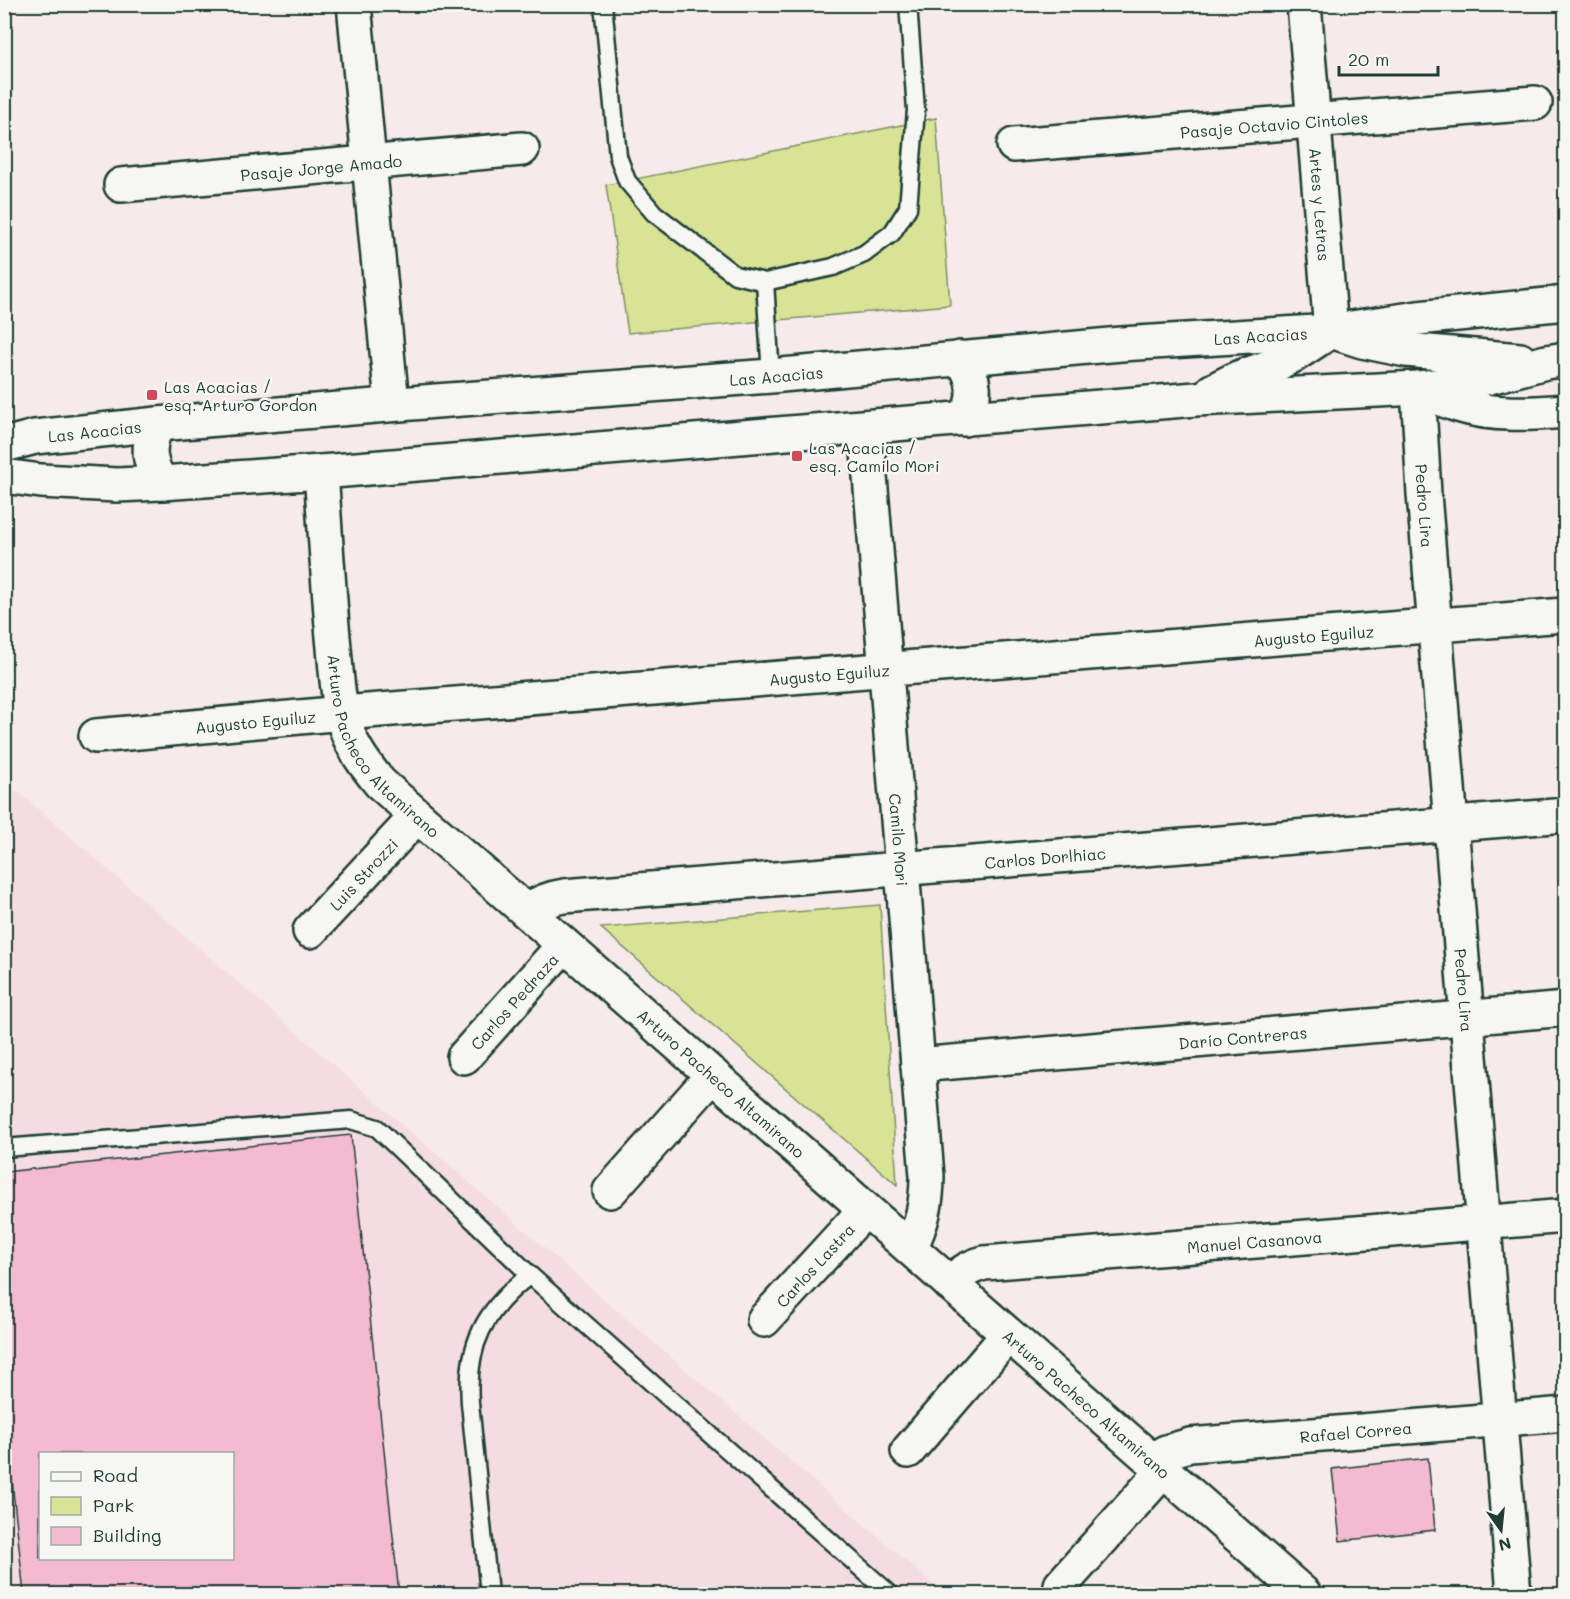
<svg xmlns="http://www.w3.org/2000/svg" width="1570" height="1599" font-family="Mali,sans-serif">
  <rect width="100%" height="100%" fill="#f6eaeb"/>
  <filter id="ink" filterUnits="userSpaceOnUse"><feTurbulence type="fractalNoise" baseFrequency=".0167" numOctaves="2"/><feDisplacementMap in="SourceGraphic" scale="12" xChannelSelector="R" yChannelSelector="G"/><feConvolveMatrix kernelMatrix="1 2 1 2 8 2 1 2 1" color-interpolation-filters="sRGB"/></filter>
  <g filter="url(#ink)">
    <path fill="#f5dce3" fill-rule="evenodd" d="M4 780 43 813 944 1594H5ZM40 1454H232V1558H40Z"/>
    <g fill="#d8e396" stroke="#7c9065" stroke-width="1.5">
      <polygon points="936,118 950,305 628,333 606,185"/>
      <polygon points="880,905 897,1184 897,1185 601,928"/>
    </g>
    <g fill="#f4bbd0" stroke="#1f3d34" stroke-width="1.5" fill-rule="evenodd">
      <path d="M351 1135 399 1594H24L4 1405V1172ZM40 1454H232V1558H40Z"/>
      <polygon points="1428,1458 1435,1530 1340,1541 1332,1469"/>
    </g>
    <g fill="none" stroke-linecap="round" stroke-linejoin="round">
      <g stroke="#1f3d34" stroke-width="21">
        <g id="lane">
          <polyline points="603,4 618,156 627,181 654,213 735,275 765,282 833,267 864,254 892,233 908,208 916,110 908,4"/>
          <polyline points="765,282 771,376"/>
          <polyline points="4,1148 351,1120 377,1128 530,1275 890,1594"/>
          <path d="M489 1594 470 1403C466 1345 484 1310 530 1275"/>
        </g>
      </g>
      <g stroke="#1f3d34" stroke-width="38">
        <g id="street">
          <polyline points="354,4 392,404"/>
          <path id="s1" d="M1304 4 1331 331"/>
          <path id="s2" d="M1014 145 1535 103"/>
          <path id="s3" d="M121 185 522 149"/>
          <path id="s4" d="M1418 388 1424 494 1514 1594"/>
          <path id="s5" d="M866 427 927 1176C927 1204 922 1224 910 1248"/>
          <path id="s6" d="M321 472C325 527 328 582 333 637 336 667 337 699 346 728 353 749 366 766 380 783L1304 1594"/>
          <path id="s7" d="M96 736 343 713 1564 615"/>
          <path id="s8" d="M526 911C538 903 550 898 564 896L1566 815"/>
          <path id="s9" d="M310 931 417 816"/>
          <path id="s10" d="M464 1057 564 945"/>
          <path id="s11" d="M918 1065 1566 1009"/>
          <polyline points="610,1191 713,1075"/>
          <path id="s12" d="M950 1284C960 1273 969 1267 984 1263L1566 1216"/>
          <path id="s13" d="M764 1320 865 1210"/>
          <polyline points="908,1451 1008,1335"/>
          <path id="s14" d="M1152 1461 1166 1452 1190 1445 1566 1414"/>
          <polyline points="1061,1585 1163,1471"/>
        </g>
      </g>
      <g stroke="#1f3d34" stroke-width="38">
        <g id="secondary">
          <path d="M960 358C976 377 978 398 964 419"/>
          <path d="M1419 389C1432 395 1445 401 1458 405 1492 416 1531 414 1566 411"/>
          <polyline points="1212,391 1238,378 1277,364 1294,355 1331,331 1418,318 1566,303"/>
          <path d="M158 424C146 447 148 461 161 483"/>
          <path id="s15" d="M4 445 35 437 158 424 436 401 771 376 1121 344 1331 331 1362 341 1406 350 1520 360"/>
          <polyline points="4,476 41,481 117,485 161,483 321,472 1196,399 1418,388 1478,380 1546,362 1566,359"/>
        </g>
      </g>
      <use href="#lane" stroke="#f6f6f2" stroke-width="16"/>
      <use href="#street" stroke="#f6f6f2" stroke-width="33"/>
      <use href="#secondary" stroke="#f6f6f2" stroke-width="33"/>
    </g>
  </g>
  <g fill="#d1495b" stroke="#f6f6f2" stroke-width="2">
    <rect x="146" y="389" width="12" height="12" rx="3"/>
    <rect x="791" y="450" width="12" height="12" rx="3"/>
  </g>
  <g text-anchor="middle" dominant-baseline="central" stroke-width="5" stroke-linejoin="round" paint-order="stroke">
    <g font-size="16" fill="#1f3d34" stroke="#f6f6f2">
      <text stroke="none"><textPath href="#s2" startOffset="261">Pasaje Octavio Cintoles</textPath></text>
      <text stroke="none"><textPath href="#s3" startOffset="201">Pasaje Jorge Amado</textPath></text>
      <text stroke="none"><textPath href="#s1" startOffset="201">Artes y Letras</textPath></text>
      <text stroke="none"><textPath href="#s15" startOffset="1262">Las Acacias</textPath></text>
      <text stroke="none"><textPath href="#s15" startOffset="776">Las Acacias</textPath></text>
      <text stroke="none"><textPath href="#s15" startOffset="92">Las Acacias</textPath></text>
      <text stroke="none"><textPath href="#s4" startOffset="118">Pedro Lira</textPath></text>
      <text stroke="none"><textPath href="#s7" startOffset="1222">Augusto Eguiluz</textPath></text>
      <text stroke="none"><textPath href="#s7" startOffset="736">Augusto Eguiluz</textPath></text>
      <text stroke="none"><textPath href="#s7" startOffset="160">Augusto Eguiluz</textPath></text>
      <text stroke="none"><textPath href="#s6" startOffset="291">Arturo Pacheco Altamirano</textPath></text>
      <text stroke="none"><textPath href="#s5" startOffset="414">Camilo Mori</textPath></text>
      <text stroke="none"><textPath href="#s8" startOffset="524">Carlos Dorlhiac</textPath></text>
      <text stroke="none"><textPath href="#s9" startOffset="78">Luis Strozzi</textPath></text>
      <text stroke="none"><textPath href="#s4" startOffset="604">Pedro Lira</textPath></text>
      <text stroke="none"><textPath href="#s10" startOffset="75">Carlos Pedraza</textPath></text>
      <text stroke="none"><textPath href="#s11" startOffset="326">Darío Contreras</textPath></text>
      <text stroke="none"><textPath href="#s6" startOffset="777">Arturo Pacheco Altamirano</textPath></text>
      <text stroke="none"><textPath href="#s12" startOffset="312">Manuel Casanova</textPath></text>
      <text stroke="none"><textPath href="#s13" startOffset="75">Carlos Lastra</textPath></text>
      <text stroke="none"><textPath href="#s6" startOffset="1263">Arturo Pacheco Altamirano</textPath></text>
      <text stroke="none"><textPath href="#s14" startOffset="208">Rafael Correa</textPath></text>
    </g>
    <g font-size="16" fill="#1f3d34" stroke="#f6f6f2" text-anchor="start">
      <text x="164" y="386">Las Acacias /<tspan x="164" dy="18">esq. Arturo Gordon</tspan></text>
      <text x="809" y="447">Las Acacias /<tspan x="809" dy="18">esq. Camilo Mori</tspan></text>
    </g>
  </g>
  <rect width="1570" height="1599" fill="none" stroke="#f6f6f2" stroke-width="24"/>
  <rect x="12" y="12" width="1546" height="1575" fill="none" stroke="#1f3d34" stroke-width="2" filter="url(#ink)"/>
  <rect x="39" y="1452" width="195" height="108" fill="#f6f6f2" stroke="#a0aca6" stroke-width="1.5"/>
  <rect x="51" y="1472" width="30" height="9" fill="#f6f6f2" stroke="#a0aca6" stroke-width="1.5"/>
  <text x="93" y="1482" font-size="18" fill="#1f3d34">Road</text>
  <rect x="51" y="1497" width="30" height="18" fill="#d8e396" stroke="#a0aca6" stroke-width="1.5"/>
  <text x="93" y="1512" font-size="18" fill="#1f3d34">Park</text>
  <rect x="51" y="1527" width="30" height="18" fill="#f4bbd0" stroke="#a0aca6" stroke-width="1.5"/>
  <text x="93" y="1542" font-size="18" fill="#1f3d34">Building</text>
  <g transform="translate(1501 1530) rotate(165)" stroke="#f6f6f2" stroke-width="4.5" paint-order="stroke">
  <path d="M0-4.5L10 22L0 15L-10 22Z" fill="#1f3d34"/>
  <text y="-9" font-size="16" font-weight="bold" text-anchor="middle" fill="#1f3d34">N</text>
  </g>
  <path d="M1339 66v9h99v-9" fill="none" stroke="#1f3d34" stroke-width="3"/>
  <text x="1348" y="66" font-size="18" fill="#1f3d34" stroke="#f6f6f2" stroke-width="4.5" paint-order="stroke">20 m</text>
</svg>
